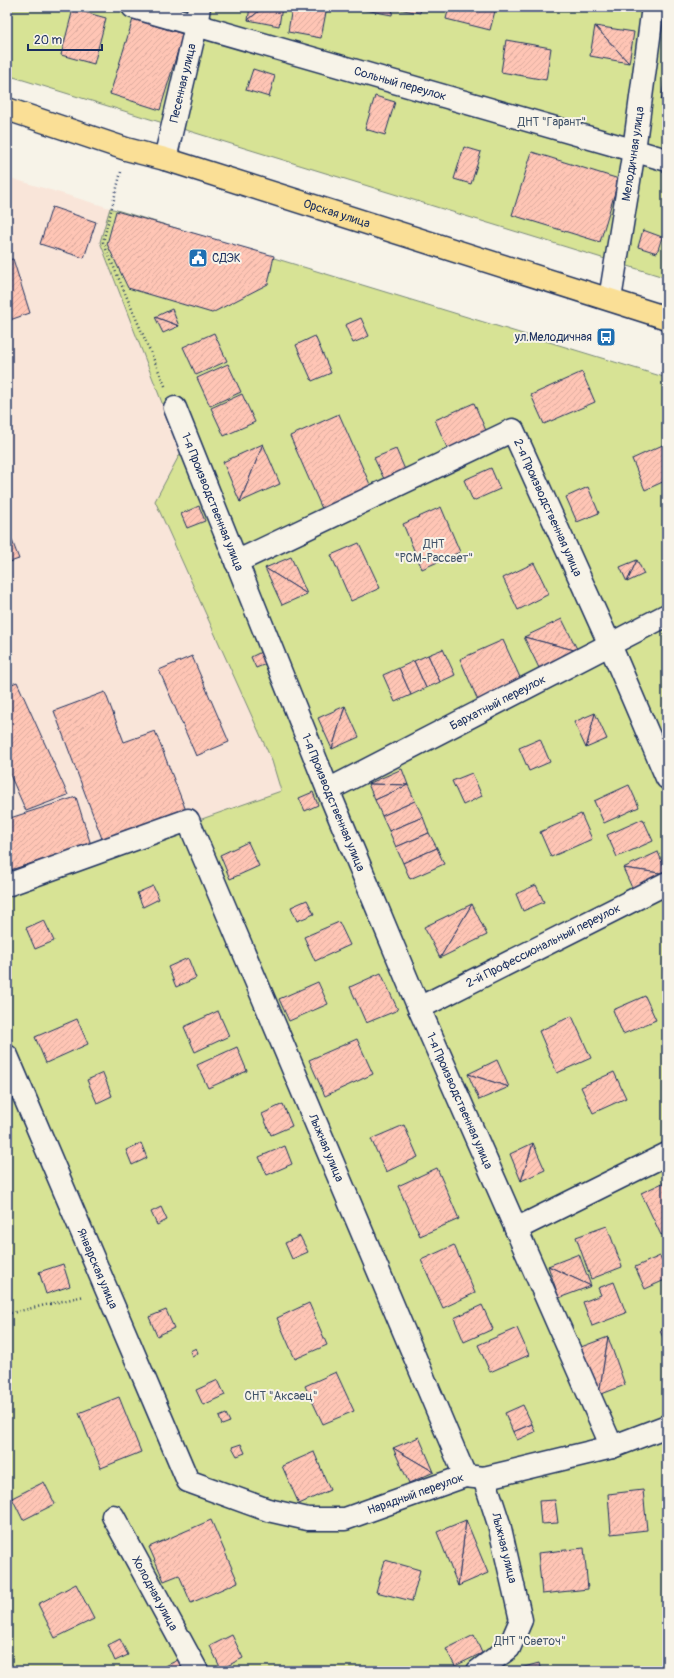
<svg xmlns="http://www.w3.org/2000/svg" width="674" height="1678" font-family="Pangolin,sans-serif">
  <defs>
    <pattern id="building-hatch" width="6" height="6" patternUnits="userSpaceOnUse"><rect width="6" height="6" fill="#ffc5b5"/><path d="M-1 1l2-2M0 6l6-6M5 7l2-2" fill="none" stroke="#daaa9e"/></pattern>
  </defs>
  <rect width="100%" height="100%" fill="#f7f3e8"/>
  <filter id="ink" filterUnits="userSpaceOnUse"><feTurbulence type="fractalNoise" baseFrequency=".025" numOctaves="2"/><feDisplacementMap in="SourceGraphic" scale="8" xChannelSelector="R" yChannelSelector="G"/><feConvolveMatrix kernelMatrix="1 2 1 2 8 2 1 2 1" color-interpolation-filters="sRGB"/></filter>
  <g filter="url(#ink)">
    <polygon fill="#f9e5d9" points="7,177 110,208 100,242 181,452 281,791 7,888"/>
    <g fill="#d7e395" stroke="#79897a">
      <polygon points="7,7 667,7 667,278 7,75"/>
      <polygon points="110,208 667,378 667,1671 7,1671 7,1090 20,1086 7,1053 7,888 281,791 272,761 155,501 181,452 100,242"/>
    </g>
    <g fill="url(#building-hatch)" stroke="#1b2f5e">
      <polygon points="250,7 264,7 248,20"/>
      <polygon points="264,7 282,7 279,26 248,20"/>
      <polygon points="292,7 327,7 321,38 288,32"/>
      <polygon points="366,7 393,7 392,15 365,10"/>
      <polygon points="393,7 421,7 420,13 393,8"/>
      <polygon points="449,7 496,7 490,30 446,19"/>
      <polygon points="73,9 106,18 94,64 61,55"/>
      <polygon points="133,19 183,34 160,110 110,94"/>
      <polygon points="595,26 629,63 590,56"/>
      <polygon points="595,26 634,32 629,63"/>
      <polygon points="506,40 551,48 546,80 501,72"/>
      <polygon points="667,67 667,94 661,100"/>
      <polygon points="253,69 275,76 269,97 246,90"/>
      <polygon points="667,94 667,101 661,100"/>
      <polygon points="375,96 395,102 385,135 365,129"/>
      <polygon points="464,147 481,152 471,184 454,179"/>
      <polygon points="532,152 619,179 600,242 512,215"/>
      <polygon points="52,207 96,222 84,258 40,244"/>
      <polygon points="116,211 274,256 268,284 212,313 128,288 107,244"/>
      <polygon points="643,230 662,237 657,253 638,247"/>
      <polygon points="13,259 30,313 7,321 7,260"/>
      <polygon points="172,309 179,326 155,317"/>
      <polygon points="155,317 179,326 163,333"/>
      <polygon points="361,318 369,336 353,343 345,325"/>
      <polygon points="214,333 227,361 196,375 183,347"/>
      <polygon points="315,336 331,373 312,381 296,345"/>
      <polygon points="228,364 241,392 210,406 197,378"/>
      <polygon points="582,372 595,402 544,424 531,395"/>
      <polygon points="242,394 255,422 224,436 211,408"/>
      <polygon points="474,403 487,433 448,450 435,420"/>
      <polygon points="339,414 372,489 323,511 290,436"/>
      <polygon points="667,443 667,480 645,490 632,459"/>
      <polygon points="263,444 240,502 223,462"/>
      <polygon points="263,444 280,484 240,502"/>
      <polygon points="396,449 406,472 385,481 374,458"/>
      <polygon points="491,468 500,489 473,501 464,480"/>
      <polygon points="588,487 599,513 577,522 566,497"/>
      <polygon points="199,506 205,521 187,528 181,514"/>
      <polygon points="441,507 460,552 422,569 403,524"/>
      <polygon points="7,527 19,559 7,563"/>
      <polygon points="359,543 380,588 351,601 331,555"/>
      <polygon points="291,557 307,594 265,568"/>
      <polygon points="637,560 627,582 620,567"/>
      <polygon points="637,560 644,574 627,582"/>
      <polygon points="534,563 549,594 518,610 503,578"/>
      <polygon points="265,568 307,594 282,605"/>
      <polygon points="562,619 578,651 524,637"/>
      <polygon points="524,637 578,651 540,670"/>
      <polygon points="503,640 523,684 479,703 460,659"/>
      <polygon points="443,649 455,675 440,682 428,655"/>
      <polygon points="261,652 266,664 256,668 251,657"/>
      <polygon points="428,655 440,682 426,688 414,661"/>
      <polygon points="192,656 229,742 196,756 159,670"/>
      <polygon points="414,661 426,688 411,695 399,668"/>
      <polygon points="399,668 411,695 395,702 383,675"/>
      <polygon points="17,682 68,795 26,811 7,768 7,686"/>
      <polygon points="105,692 124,742 155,731 187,813 104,844 54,711"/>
      <polygon points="345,706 332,749 318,718"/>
      <polygon points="345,706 359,737 332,749"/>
      <polygon points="595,713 607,739 586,748"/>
      <polygon points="595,713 586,748 574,722"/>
      <polygon points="540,739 550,762 529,771 519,748"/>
      <polygon points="402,769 408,785 368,784"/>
      <polygon points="472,773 482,796 463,805 452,781"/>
      <polygon points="368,784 408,785 375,800"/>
      <polygon points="408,785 415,801 382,816 375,800"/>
      <polygon points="629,785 639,807 604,823 594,801"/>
      <polygon points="313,792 318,805 305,811 299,798"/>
      <polygon points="76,797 91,845 7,871 7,819"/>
      <polygon points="415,801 423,817 389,831 382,816"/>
      <polygon points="581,814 592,839 551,857 540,832"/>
      <polygon points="423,817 429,833 396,847 389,831"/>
      <polygon points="643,819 653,841 617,857 607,835"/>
      <polygon points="429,833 437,848 403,863 396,847"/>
      <polygon points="248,842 259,866 230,879 220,855"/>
      <polygon points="437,848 444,864 410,879 403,863"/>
      <polygon points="658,852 667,874 623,868"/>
      <polygon points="623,868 667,874 633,890"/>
      <polygon points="536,885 544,902 523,911 516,894"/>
      <polygon points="153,886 159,899 143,907 137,893"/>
      <polygon points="307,900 314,914 297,921 291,907"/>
      <polygon points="472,904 440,958 424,927"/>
      <polygon points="472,904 487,935 440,958"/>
      <polygon points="44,920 54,941 35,949 26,928"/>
      <polygon points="339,922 350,945 315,961 304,937"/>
      <polygon points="188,958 196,978 176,987 168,967"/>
      <polygon points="381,973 398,1010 366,1023 350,987"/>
      <polygon points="318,982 328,1004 289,1021 279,999"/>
      <polygon points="645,996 656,1020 623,1034 613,1010"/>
      <polygon points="218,1011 229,1036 195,1052 184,1027"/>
      <polygon points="572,1016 591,1058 557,1073 539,1031"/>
      <polygon points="77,1019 88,1044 46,1063 35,1037"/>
      <polygon points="357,1039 373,1074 325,1096 309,1060"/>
      <polygon points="237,1047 247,1071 208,1088 197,1065"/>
      <polygon points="497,1060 509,1087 468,1074"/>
      <polygon points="614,1072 626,1098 593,1113 581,1087"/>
      <polygon points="103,1073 112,1096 97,1103 87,1080"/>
      <polygon points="468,1074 509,1087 479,1100"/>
      <polygon points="283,1104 292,1126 271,1135 262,1114"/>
      <polygon points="404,1125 418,1157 386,1172 371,1139"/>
      <polygon points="141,1143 147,1158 132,1165 126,1150"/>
      <polygon points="533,1143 545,1170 521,1181"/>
      <polygon points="533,1143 521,1181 510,1154"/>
      <polygon points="285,1146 292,1164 267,1175 259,1157"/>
      <polygon points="437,1168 459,1219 420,1236 398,1186"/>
      <polygon points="667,1181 667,1232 661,1235 641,1193"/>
      <polygon points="161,1207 167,1220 157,1225 151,1212"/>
      <polygon points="607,1226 622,1267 591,1279 576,1237"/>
      <polygon points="300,1236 308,1252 292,1259 285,1243"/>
      <polygon points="454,1245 475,1293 443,1308 421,1260"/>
      <polygon points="579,1254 591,1286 548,1266"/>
      <polygon points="660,1256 667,1272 667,1279 645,1289 635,1267"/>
      <polygon points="63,1264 70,1286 46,1294 39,1272"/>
      <polygon points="548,1266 591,1286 559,1298"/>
      <polygon points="614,1282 626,1313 592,1326 583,1302 601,1295 598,1288"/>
      <polygon points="309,1303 327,1345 295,1359 277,1318"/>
      <polygon points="482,1305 493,1329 464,1342 454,1318"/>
      <polygon points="166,1310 174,1328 157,1336 149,1317"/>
      <polygon points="517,1328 529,1355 490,1372 478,1345"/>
      <polygon points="667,1328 667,1346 660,1331"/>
      <polygon points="608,1337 599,1395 581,1347"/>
      <polygon points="608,1337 625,1385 599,1395"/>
      <polygon points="196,1348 198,1353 192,1356 190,1351"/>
      <polygon points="336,1372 354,1411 323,1424 305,1386"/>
      <polygon points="218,1380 225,1395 203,1405 196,1390"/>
      <polygon points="119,1397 141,1452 101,1468 79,1413"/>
      <polygon points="523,1405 532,1424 513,1432 505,1413"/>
      <polygon points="226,1414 230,1422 222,1425 219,1417"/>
      <polygon points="532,1424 535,1432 517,1440 513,1432"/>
      <polygon points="419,1437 434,1472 393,1448"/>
      <polygon points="241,1444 245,1453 237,1456 232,1447"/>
      <polygon points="393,1448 434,1472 409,1483"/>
      <polygon points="314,1452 330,1490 299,1504 282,1466"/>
      <polygon points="44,1482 55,1504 23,1520 12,1498"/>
      <polygon points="643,1490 647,1530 611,1534 608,1494"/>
      <polygon points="555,1500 558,1523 541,1524 539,1501"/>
      <polygon points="211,1520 238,1582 191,1603 179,1575 164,1581 149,1547"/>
      <polygon points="466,1520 488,1573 458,1586"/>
      <polygon points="466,1520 458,1586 437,1532"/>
      <polygon points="584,1548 588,1589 542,1594 538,1553"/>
      <polygon points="385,1560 420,1570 412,1601 376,1592"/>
      <polygon points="76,1584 94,1619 55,1638 38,1604"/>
      <polygon points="232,1635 243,1658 221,1669 210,1646"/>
      <polygon points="474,1635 482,1653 455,1666 446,1649"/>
      <polygon points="120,1639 128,1655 115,1661 108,1645"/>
      <polygon points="180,1659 187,1671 155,1671"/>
      <polygon points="539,1663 541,1671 509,1671"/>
    </g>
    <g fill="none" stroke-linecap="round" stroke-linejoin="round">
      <g stroke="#1b2f5e" stroke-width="25">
        <g id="minor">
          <path id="s1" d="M133 7 667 160"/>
          <path id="s2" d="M165 159 196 26 199 7"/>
          <path id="s3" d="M610 299 634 150 653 7"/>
          <path id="s4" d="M175 408 328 790 419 1008 612 1447"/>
          <path id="s5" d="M236 562 513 430 610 645 667 778"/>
          <path id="s6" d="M328 790 667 615"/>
          <path id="s7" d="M7 885 188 820 465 1476"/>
          <path id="s8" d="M419 1008 667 883"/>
          <path id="s9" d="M7 1056 188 1481 268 1510 308 1519H345L465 1476 484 1478 612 1447 667 1426"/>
          <polyline points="516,1229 667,1154"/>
          <path id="s10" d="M113 1516 197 1671"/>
          <polyline points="478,1671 509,1648 521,1620 499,1524 484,1478"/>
        </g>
      </g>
      <g stroke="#1b2f5e" stroke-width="25">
        <g id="major">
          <path id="s11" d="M7 109 126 149 165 159 667 318"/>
        </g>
      </g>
      <g stroke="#1b2f5e" stroke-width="2.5" stroke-dasharray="1 3" stroke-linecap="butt">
        <polyline points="121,172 103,242 166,388"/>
        <polyline points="7,1314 84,1296"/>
      </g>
      <use href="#minor" stroke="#f7f3e8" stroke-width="22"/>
      <use href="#major" stroke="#fadf96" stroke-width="22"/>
    </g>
  </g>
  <defs>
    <g id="civic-square" transform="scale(1)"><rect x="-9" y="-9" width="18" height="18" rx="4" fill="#1f6fb2" stroke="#f7f3e8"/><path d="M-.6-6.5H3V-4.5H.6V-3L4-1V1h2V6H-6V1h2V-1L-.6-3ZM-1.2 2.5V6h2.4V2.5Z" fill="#fff"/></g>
    <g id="bus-square" transform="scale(1)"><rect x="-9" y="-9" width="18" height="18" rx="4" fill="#1f6fb2" stroke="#f7f3e8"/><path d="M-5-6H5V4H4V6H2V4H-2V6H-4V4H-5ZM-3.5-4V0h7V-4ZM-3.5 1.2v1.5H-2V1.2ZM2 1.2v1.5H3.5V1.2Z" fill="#fff"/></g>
  </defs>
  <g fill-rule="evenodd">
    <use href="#civic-square" x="198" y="258"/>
    <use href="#bus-square" x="606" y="337"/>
  </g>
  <g text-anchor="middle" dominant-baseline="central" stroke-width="4" stroke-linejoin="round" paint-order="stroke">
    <g font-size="12" fill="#1b2f5e" stroke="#f7f3e8">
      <text stroke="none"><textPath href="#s2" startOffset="78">Песенная улица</textPath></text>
      <text stroke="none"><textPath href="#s1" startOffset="278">Сольный переулок</textPath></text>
      <text stroke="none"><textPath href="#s3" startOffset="147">Мелодичная улица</textPath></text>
      <text stroke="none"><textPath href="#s11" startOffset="346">Орская улица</textPath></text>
      <text stroke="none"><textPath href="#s4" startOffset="101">1-я Производственная улица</textPath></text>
      <text stroke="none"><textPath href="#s5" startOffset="392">2-я Производственная улица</textPath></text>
      <text stroke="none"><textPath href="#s6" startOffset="191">Бархатный переулок</textPath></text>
      <text stroke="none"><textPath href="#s4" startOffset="425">1-я Производственная улица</textPath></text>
      <text stroke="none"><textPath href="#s8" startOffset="139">2-й Профессиональный переулок</textPath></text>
      <text stroke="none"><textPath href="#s4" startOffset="749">1-я Производственная улица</textPath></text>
      <text stroke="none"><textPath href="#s7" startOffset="548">Лыжная улица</textPath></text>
      <text stroke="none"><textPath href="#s9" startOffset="231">Январская улица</textPath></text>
      <text stroke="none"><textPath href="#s9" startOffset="700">Нарядный переулок</textPath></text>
      <text transform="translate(504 1548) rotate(76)">Лыжная улица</text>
      <text stroke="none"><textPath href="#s10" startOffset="88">Холодная улица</textPath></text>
    </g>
    <g font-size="12" fill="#415369" stroke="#f7f3e8">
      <text x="552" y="122">ДНТ "Гарант"</text>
      <text x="434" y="544">ДНТ<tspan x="434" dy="14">"РСМ-Рассвет"</tspan></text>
      <text x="281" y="1396">СНТ "Аксаец"</text>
      <text x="530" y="1641">ДНТ "Светоч"</text>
    </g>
    <g font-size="12" fill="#1b2f5e" stroke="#f7f3e8" text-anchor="start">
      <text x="212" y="258">СДЭК</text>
      <text x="592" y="337" text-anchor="end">ул.Мелодичная</text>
    </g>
  </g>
  <rect width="674" height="1678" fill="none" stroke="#f7f3e8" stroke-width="24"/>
  <rect x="12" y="12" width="650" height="1654" fill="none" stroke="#1b2f5e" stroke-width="1.5" filter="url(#ink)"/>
  <path d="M28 44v6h74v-6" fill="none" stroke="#1b2f5e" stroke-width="2"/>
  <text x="34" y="44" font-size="12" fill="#1b2f5e" stroke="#f7f3e8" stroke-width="3" paint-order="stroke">20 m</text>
</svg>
